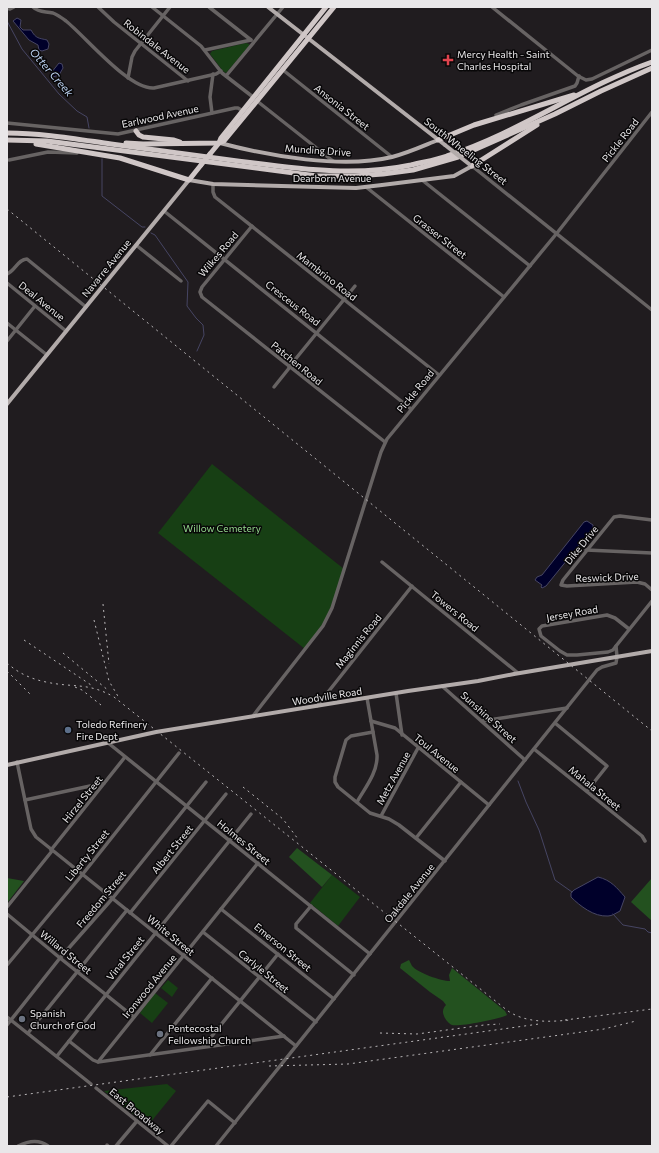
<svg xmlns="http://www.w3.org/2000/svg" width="659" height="1153" font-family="Commissioner,sans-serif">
  <rect width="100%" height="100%" fill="#201c1f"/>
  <g fill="#173f14">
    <polygon points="246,43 249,44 249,46 226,73 223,71 210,54 212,51"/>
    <polygon points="212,464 344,569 327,618 305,649 158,533"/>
    <polygon points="332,875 360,897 338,926 310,903"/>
    <polygon points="168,980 178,988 172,997 161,988"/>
    <polygon points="155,993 168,1003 152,1023 140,1013"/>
    <polygon points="167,1084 176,1091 150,1123 145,1119 143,1122 104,1091"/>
  </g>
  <g fill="#23511f">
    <polygon points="297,848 332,875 322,887 289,857"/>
    <polygon points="7,878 24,881 7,903"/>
    <polygon points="652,878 652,921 631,902"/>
    <path d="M409 960C410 962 411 964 412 966 418 973 441 981 450 981L449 975 452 968 505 1011 507 1015C500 1019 459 1027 452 1025 449 1024 445 1019 444 1016 442 1012 443 1008 446 1005L443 1001 430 992 400 968 401 964Z"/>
  </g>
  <g fill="#00002a" stroke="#464563">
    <path d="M17 18 21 20 20 27 23 30H31C36 39 39 38 47 40L49 44 48 49 42 51 39 50 38 45 29 40 13 21Z"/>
    <polygon points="59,63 62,64 63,68 59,75 53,77 51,73"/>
    <polygon points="587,521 593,525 593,528 546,586 542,588 541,587 542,585 535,580 537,577 542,575 584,522"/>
    <path d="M598 877C611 880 617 888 625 897L620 911C616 913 612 916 608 916 594 917 580 906 571 897V893L574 890Z"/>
  </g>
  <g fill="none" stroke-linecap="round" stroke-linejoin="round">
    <g stroke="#464563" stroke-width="1">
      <polyline points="7,21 22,49 59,94 77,111 87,117 89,128"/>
      <polyline points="102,159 102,196 142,227 145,227"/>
      <polyline points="151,233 155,235 188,282 187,306 196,318 203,325 204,335 197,351"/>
      <polyline points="518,781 526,802 539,830 555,880 572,892"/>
      <polyline points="613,914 623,925 645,929 648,932 652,933"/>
    </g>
    <g stroke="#676363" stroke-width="3.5">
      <path d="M33 7C39 13 45 11 53 13 58 15 62 18 66 21 86 37 129 90 154 88L216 74 221 71"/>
      <polyline points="98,7 114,22 188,81"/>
      <polyline points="152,7 201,46 222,73 253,97"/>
      <polyline points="209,7 251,40"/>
      <polyline points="492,7 578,76 586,80 592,79 652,50"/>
      <polyline points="7,8 10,9 14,7"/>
      <polyline points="205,50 251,40"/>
      <polyline points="283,70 392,157"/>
      <polyline points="226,76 283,7"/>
      <polyline points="128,78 132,57 135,51 170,7"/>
      <polyline points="257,101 333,161"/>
      <polyline points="212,113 210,97 213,74"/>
      <polyline points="496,115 521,105 575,86 577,83 579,76"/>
      <polyline points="7,123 118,134 235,108 238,108 243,111"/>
      <polyline points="9,160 48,152 77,153"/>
      <polyline points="472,166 652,310"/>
      <polyline points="422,180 530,266"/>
      <polyline points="213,184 213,192 215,197 439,375"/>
      <polyline points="366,187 504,297"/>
      <polyline points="164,211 411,409"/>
      <polyline points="252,226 202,287 200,292 202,297 385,442"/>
      <polyline points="136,245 181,281"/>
      <path d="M7 274C15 271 18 259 27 259L86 307"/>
      <polyline points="7,283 66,331"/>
      <polyline points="7,323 47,355"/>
      <polyline points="7,341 35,306"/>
      <polyline points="289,367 355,286"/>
      <polyline points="274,387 290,367"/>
      <polyline points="652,520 620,516 614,517 563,580 561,585 567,586 637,582 645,584 652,590"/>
      <polyline points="586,550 652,553"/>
      <polyline points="382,562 518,673"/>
      <polyline points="616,646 613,650 608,652 577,655 567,655 560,651 541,636 539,629 542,626 607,615 615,618 629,629"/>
      <polyline points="442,686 525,760"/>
      <polyline points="396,693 402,735"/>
      <polyline points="317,706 412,586"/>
      <polyline points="253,716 323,626 332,608 381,452 387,439 557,233 652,112"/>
      <polyline points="371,721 395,728 489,805"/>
      <polyline points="482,721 567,708"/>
      <polyline points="555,723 607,766 587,791"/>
      <polyline points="373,732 351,736 346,740 335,777 335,782 338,787 370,813 389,819 399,825 445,861"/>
      <polyline points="107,742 370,954"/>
      <polyline points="534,749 642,836 645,841"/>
      <polyline points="17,762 31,829 36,837 296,1046"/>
      <polyline points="25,800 104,783"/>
      <path d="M357 802C365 788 378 772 377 755L367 698"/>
      <polyline points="381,816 418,748"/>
      <polyline points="416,838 461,782"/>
      <polyline points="51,850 125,757"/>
      <polyline points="311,906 296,924 296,928 354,975"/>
      <polyline points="7,907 52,851"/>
      <polyline points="221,909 334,999"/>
      <polyline points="130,913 226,794"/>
      <polyline points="7,914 60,958 134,1017"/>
      <polyline points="203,932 316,1022"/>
      <polyline points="7,965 82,875 179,753"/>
      <polyline points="7,1017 91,1084"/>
      <polyline points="7,1025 60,958 112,899 206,782"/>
      <polyline points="28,1033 127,910"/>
      <polyline points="69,1041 93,1060 98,1062 284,1036"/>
      <polyline points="203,1047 278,954"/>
      <polyline points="150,1055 212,978"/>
      <polyline points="57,1056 251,814"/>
      <polyline points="98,1062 258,863"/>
      <polyline points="96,1088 168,1146"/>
      <polyline points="107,1145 108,1146"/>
      <path d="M18 1146C28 1141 39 1139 48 1146"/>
      <polyline points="116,1146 137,1121"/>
      <polyline points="171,1146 208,1101 235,1123"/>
      <polyline points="216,1146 597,670 602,667 616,663 617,657 616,646 652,601"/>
    </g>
    <g stroke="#b2abaa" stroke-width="4">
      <polyline points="268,7 445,145"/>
      <path d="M220 143C269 156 342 169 392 157 408 153 423 146 438 140"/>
      <polyline points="7,404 189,180 213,184 356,188 382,185 454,176 472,166 471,165"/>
      <polyline points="7,765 156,732 408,691 478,681 514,674 652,651"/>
    </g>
    <g stroke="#d0c7c7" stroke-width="5">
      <polyline points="136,131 139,135 143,137 174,140 180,142"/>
      <path d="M7 133C42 133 76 139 111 144 158 150 206 157 254 163 307 170 359 176 411 165 423 162 436 160 447 156 519 133 581 87 652 62"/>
      <polyline points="7,140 47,141 317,176 354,176 383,174 413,170 458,157 555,114 601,91 652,68"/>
      <polyline points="438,140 474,125 574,95"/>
      <polyline points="126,143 143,144 219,143 224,141 334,7"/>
      <polyline points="36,144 120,158 189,180 201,165"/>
      <polyline points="210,154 219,143 221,138 326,7"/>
      <polyline points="472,166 537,125"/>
    </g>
    <g stroke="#b8b5b7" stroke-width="1" stroke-dasharray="2 4" stroke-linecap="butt">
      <polyline points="7,209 652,731"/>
      <polyline points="103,604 109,664"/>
      <polyline points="94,620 109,681 119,698"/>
      <polyline points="24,640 91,685"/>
      <polyline points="63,653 109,691"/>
      <path d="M7 663C18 673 31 679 46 682 73 688 88 682 114 697L508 1011C526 1023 549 1022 570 1020"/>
      <polyline points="7,671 31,695"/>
      <polyline points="75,687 82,690 101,705"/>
      <polyline points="243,787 283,819 298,839"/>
      <polyline points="565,1020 652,1009"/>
      <polyline points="380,1033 417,1034 484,1025 500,1024"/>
      <polyline points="269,1066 348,1064 604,1029 636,1021"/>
      <polyline points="7,1097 539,1024"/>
    </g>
    <polyline stroke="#b2abaa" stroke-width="4" points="445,145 469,164"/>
    <polyline stroke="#d0c7c7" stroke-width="5" points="201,165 210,154"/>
  </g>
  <path fill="#e0444e" stroke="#080708" stroke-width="1.5" d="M446 54h4v4h4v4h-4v4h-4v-4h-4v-4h4z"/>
  <circle fill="#5c6f8a" stroke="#080708" stroke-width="1.5" cx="68" cy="730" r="4"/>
  <g fill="#6b7280" stroke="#080708" stroke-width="1.5">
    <circle cx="22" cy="1019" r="4"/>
    <circle cx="160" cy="1034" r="4"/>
  </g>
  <g text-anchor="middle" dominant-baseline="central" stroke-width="3" stroke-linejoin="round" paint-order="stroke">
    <g font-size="10" fill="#e9e7e9" stroke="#080708">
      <text transform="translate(157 46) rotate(38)">Robindale Avenue</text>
      <text transform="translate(342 107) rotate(38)">Ansonia Street</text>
      <text transform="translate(160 116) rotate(-12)">Earlwood Avenue</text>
      <text transform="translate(620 140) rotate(-52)">Pickle Road</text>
      <text transform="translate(318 150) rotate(4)">Munding Drive</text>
      <text transform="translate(466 151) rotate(38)">South Wheeling Street</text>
      <text x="332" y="178">Dearborn Avenue</text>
      <text transform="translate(440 236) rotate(38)">Grasser Street</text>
      <text transform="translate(218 254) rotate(-50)">Wilkes Road</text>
      <text transform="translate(106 268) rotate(-51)">Navarre Avenue</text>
      <text transform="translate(327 276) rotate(38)">Mambrino Road</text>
      <text transform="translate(42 301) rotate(39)">Deal Avenue</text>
      <text transform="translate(293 303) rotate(38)">Cresceus Road</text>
      <text transform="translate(297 363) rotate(39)">Patchen Road</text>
      <text transform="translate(415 391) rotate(-51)">Pickle Road</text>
      <text transform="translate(581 545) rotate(-51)">Dike Drive</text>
      <text transform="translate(607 577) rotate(-2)">Reswick Drive</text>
      <text transform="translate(455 611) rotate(39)">Towers Road</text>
      <text transform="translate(572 613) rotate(-10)">Jersey Road</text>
      <text transform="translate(358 641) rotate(-51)">Maginnis Road</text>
      <text transform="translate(327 696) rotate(-9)">Woodville Road</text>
      <text transform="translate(489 717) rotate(42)">Sunshine Street</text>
      <text transform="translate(437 753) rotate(39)">Toul Avenue</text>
      <text transform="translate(393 778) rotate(-61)">Metz Avenue</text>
      <text transform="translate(595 788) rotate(39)">Mahala Street</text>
      <text transform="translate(82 799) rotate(-51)">Hirzel Street</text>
      <text transform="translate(244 842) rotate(39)">Holmes Street</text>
      <text transform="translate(172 849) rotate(-51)">Albert Street</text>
      <text transform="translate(87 855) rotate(-51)">Liberty Street</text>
      <text transform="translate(409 893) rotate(-51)">Oakdale Avenue</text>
      <text transform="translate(101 899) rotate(-50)">Freedom Street</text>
      <text transform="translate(171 935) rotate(39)">White Street</text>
      <text transform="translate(283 947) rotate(39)">Emerson Street</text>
      <text transform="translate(66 952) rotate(39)">Willard Street</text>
      <text transform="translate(125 958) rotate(-51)">Vinal Street</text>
      <text transform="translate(264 971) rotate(39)">Carlyle Street</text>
      <text transform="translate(149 986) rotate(-51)">Ironwood Avenue</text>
      <text transform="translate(137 1111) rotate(39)">East Broadway</text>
    </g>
    <g font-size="10" fill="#e9e7e9" stroke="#080708" text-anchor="start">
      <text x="457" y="54">Mercy Health - Saint<tspan x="457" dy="12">Charles Hospital</tspan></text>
      <text x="76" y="724">Toledo Refinery<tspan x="76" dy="12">Fire Dept</tspan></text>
      <text x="30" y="1013">Spanish<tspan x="30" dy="12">Church of God</tspan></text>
      <text x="168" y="1028">Pentecostal<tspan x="168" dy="12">Fellowship Church</tspan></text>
    </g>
    <g font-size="10" fill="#93d78c" stroke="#080708">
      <text x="222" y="528">Willow Cemetery</text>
    </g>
    <g font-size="11" font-style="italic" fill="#bad0ef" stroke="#080708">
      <text transform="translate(52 72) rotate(49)">Otter Creek</text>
    </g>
  </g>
  <rect width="659" height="1153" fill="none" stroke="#e9e7e9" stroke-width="16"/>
</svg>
